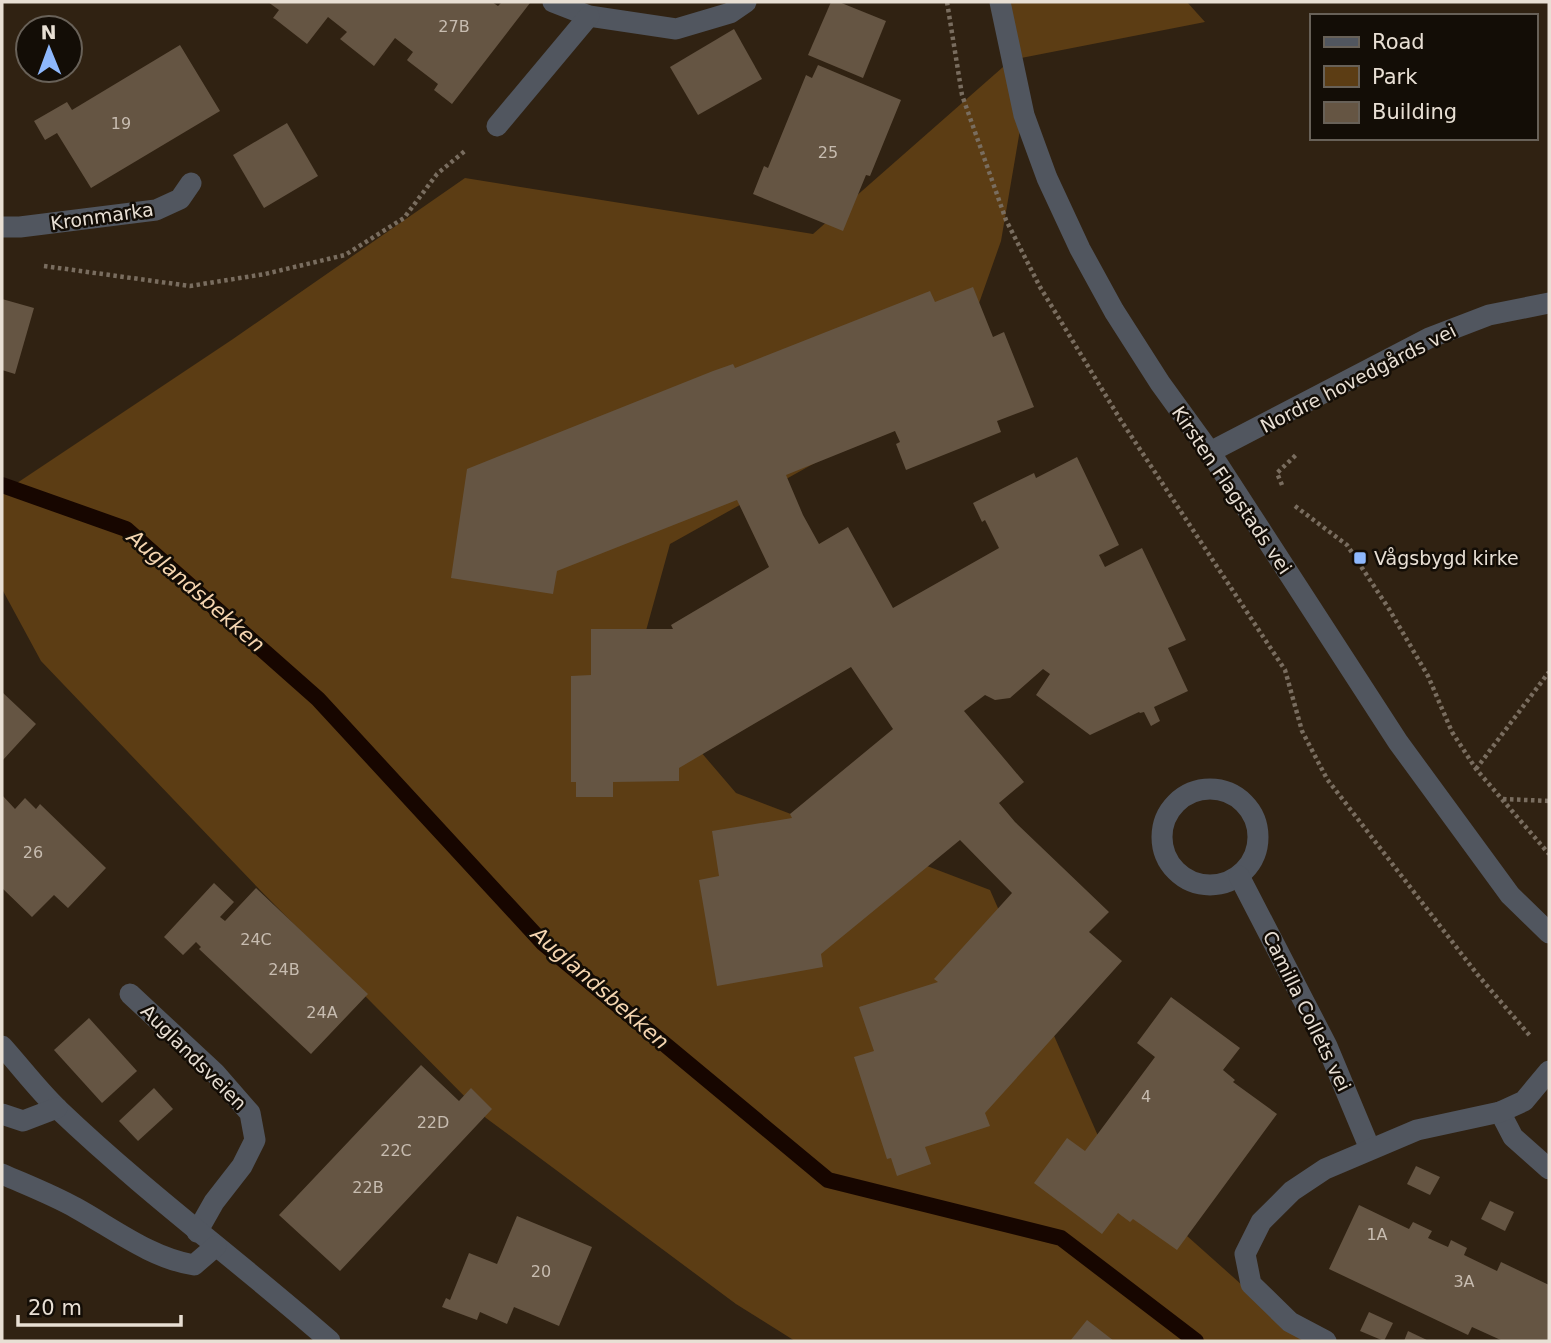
<svg xmlns="http://www.w3.org/2000/svg" width="1551" height="1343" font-family="'DejaVu Sans',sans-serif">
  <rect width="100%" height="100%" fill="#302212"/>
  <polygon fill="#5c3d14" points="1000,2 1187,2 1205,22 1011,60 1022,118 1001,241 949,388 670,544 634,674 736,793 990,890 1113,1170 1297,1334 1315,1341 795,1341 736,1304 486,1118 260,890 41,661 2,589 2,493 233,339 465,178 813,234 1011,60"/>
  <g fill="none" stroke-linecap="round" stroke-linejoin="round">
    <polyline stroke="#170600" stroke-width="16" points="2,485 126,529 318,699 543,943 828,1180 1061,1238 1196,1341"/>
  </g>
  <g fill="#655543">
    <polygon points="268,2 492,2 498,6 502,2 530,3 452,104 434,90 438,84 408,61 407,60 413,52 395,38 374,66 340,39 347,32 328,17 307,44 275,19 273,18 279,10"/>
    <polygon points="831,2 839,2 886,21 863,78 808,55"/>
    <polygon points="734,29 762,79 698,115 670,67"/>
    <polygon points="180,45 220,111 91,188 57,133 45,140 34,121 67,102 72,110"/>
    <polygon points="818,65 901,100 870,176 866,175 843,231 753,194 764,166 768,168 806,75 812,78"/>
    <polygon points="287,123 318,176 264,208 233,155"/>
    <polygon points="973,287 993,337 1004,332 1034,407 997,421 1001,432 906,470 896,444 900,442 895,431 786,475 803,515 819,544 848,527 893,608 999,548 985,520 982,522 973,503 1034,473 1036,478 1077,457 1119,545 1099,555 1105,567 1142,548 1186,640 1168,648 1188,691 1154,707 1160,721 1151,726 1144,712 1140,713 1139,712 1090,735 1036,695 1050,674 1043,669 1010,698 995,700 985,695 964,711 1024,782 999,803 1015,822 1109,912 1089,932 1122,961 985,1113 990,1126 925,1147 931,1164 897,1176 891,1158 887,1159 854,1057 874,1051 859,1007 938,982 934,979 1012,893 960,840 821,954 823,967 717,986 699,880 719,876 712,831 792,818 790,814 893,729 851,667 679,768 679,781 613,782 613,797 576,797 576,782 571,782 571,676 591,675 591,629 673,629 671,625 769,567 737,500 557,571 553,594 451,578 467,469 713,371 733,364 735,368 930,291 935,302"/>
    <polygon points="2,299 34,308 15,374 2,370"/>
    <polygon points="2,692 36,724 2,761"/>
    <polygon points="2,795 15,809 25,798 36,809 40,804 106,868 68,908 54,895 32,917 2,888"/>
    <polygon points="214,883 234,902 220,917 225,921 256,888 368,994 311,1054 199,949 201,947 196,942 183,955 164,937"/>
    <polygon points="1171,997 1240,1048 1223,1070 1235,1080 1233,1082 1277,1114 1177,1250 1133,1219 1130,1222 1118,1213 1102,1234 1034,1183 1067,1138 1085,1151 1155,1057 1137,1043"/>
    <polygon points="89,1018 137,1071 102,1103 54,1050"/>
    <polygon points="421,1065 459,1101 471,1088 492,1109 340,1271 279,1215"/>
    <polygon points="154,1088 173,1109 138,1141 119,1121"/>
    <polygon points="1416,1166 1440,1177 1430,1195 1407,1184"/>
    <polygon points="1490,1201 1514,1212 1505,1231 1481,1219"/>
    <polygon points="1359,1205 1409,1229 1413,1222 1432,1231 1428,1238 1448,1247 1451,1240 1467,1248 1464,1255 1497,1271 1501,1262 1549,1285 1549,1341 1503,1341 1472,1327 1468,1335 1329,1269"/>
    <polygon points="517,1216 592,1247 559,1326 514,1307 507,1324 480,1312 477,1320 442,1307 446,1298 450,1300 469,1253 497,1264"/>
    <polygon points="1369,1312 1393,1323 1384,1341 1360,1331"/>
    <polygon points="1087,1320 1114,1341 1070,1341"/>
    <polygon points="1408,1331 1429,1341 1404,1341"/>
  </g>
  <g fill="none" stroke-linecap="round" stroke-linejoin="round">
    <g stroke="#796d5f" stroke-width="4.5" stroke-dasharray="3.5 3.5" stroke-linecap="butt">
      <polyline points="947,2 962,95 1006,220 1040,287 1120,419 1285,670 1302,731 1327,779 1477,974 1531,1037"/>
      <polyline points="44,266 190,286 265,274 345,255 404,218 437,174 466,150"/>
      <polyline points="1282,485 1277,473 1297,454"/>
      <polyline points="1295,506 1347,545 1389,609 1428,676 1452,732 1476,769 1549,854"/>
      <polyline points="1476,769 1549,672"/>
      <polyline points="1503,799 1549,801"/>
    </g>
    <g stroke="#51565f" stroke-width="21">
      <polyline points="553,2 589,16 676,29 730,13 746,2"/>
      <polyline points="1000,2 1024,115 1047,178 1080,249 1114,311 1160,383 1210,452 1398,742 1510,895 1549,933"/>
      <polyline points="497,126 589,16"/>
      <polyline points="2,227 20,227 156,210 180,199 191,183"/>
      <polyline points="1210,452 1429,338 1489,315 1549,303"/>
      <circle cx="1210" cy="837" r="48"/>
      <polyline points="1239,876 1327,1046 1370,1149"/>
      <polyline points="130,994 215,1073 250,1113 255,1140 242,1166 214,1202 197,1232"/>
      <path d="M2 1046C21 1067 38 1090 59 1110 145 1192 241 1263 330 1341"/>
      <polyline points="1500,1112 1513,1137 1549,1169"/>
      <polyline points="2,1114 23,1121 57,1108"/>
      <path d="M2 1174C27 1185 53 1195 76 1208 114 1229 151 1258 194 1265L216 1246"/>
      <polyline points="1326,1341 1290,1322 1251,1284 1245,1254 1261,1222 1292,1191 1325,1169 1417,1130 1500,1112 1524,1101 1549,1071"/>
    </g>
  </g>
  <rect fill="#8eb8fd" stroke="#130d06" stroke-width="2.5" x="1353" y="551" width="14" height="14" rx="3.5"/>
  <g text-anchor="middle" dominant-baseline="central" stroke-width="5" stroke-linejoin="round" paint-order="stroke">
    <g font-size="16" fill="#c7bcb0">
      <text x="454" y="26">27B</text>
      <text x="121" y="123">19</text>
      <text x="828" y="152">25</text>
      <text x="33" y="852">26</text>
      <text x="256" y="939">24C</text>
      <text x="284" y="969">24B</text>
      <text x="322" y="1012">24A</text>
      <text x="1146" y="1096">4</text>
      <text x="433" y="1122">22D</text>
      <text x="396" y="1150">22C</text>
      <text x="368" y="1187">22B</text>
      <text x="1377" y="1234">1A</text>
      <text x="541" y="1271">20</text>
      <text x="1464" y="1281">3A</text>
    </g>
    <g font-size="19" fill="#e8dfd4" stroke="#130d06">
      <text transform="translate(102 216) rotate(-8)">Kronmarka</text>
      <text transform="translate(1358 378) rotate(-27)">Nordre hovedgårds vei</text>
      <text transform="translate(1232 490) rotate(56)">Kirsten Flagstads vei</text>
      <text transform="translate(1307 1011) rotate(64)">Camilla Collets vei</text>
      <text transform="translate(194 1057) rotate(45)">Auglandsveien</text>
    </g>
    <g font-size="19" fill="#e8dfd4" stroke="#130d06" text-anchor="start">
      <text x="1374" y="558">Vågsbygd kirke</text>
    </g>
    <g font-size="21" font-style="italic" fill="#f6d6b1" stroke="#130d06">
      <text transform="translate(196 591) rotate(41)">Auglandsbekken</text>
      <text transform="translate(600 988) rotate(41)">Auglandsbekken</text>
    </g>
  </g>
  <rect width="1551" height="1343" fill="none" stroke="#e8dfd4" stroke-width="7"/>
  <rect x="1310" y="14" width="228" height="126" fill="#130d06" stroke="#686158" stroke-width="2"/>
  <rect x="1324" y="37" width="35" height="10" fill="#51565f" stroke="#686158" stroke-width="2"/>
  <text x="1372" y="49" font-size="21" fill="#e8dfd4">Road</text>
  <rect x="1324" y="66" width="35" height="21" fill="#5c3d14" stroke="#686158" stroke-width="2"/>
  <text x="1372" y="84" font-size="21" fill="#e8dfd4">Park</text>
  <rect x="1324" y="102" width="35" height="21" fill="#655543" stroke="#686158" stroke-width="2"/>
  <text x="1372" y="119" font-size="21" fill="#e8dfd4">Building</text>
  <g transform="translate(49 49) rotate(359)"><circle r="33" fill="#130d06" stroke="#686158" stroke-width="2"/>
  <path d="M0-5L12 26L0 18L-12 26Z" fill="#8eb8fd"/>
  <text y="-10" font-size="19" font-weight="bold" text-anchor="middle" fill="#e8dfd4">N</text>
  </g>
  <path d="M18 1315v10h163v-10" fill="none" stroke="#e8dfd4" stroke-width="3.5"/>
  <text x="28" y="1315" font-size="21" fill="#e8dfd4" stroke="#130d06" stroke-width="5" paint-order="stroke">20 m</text>
</svg>
